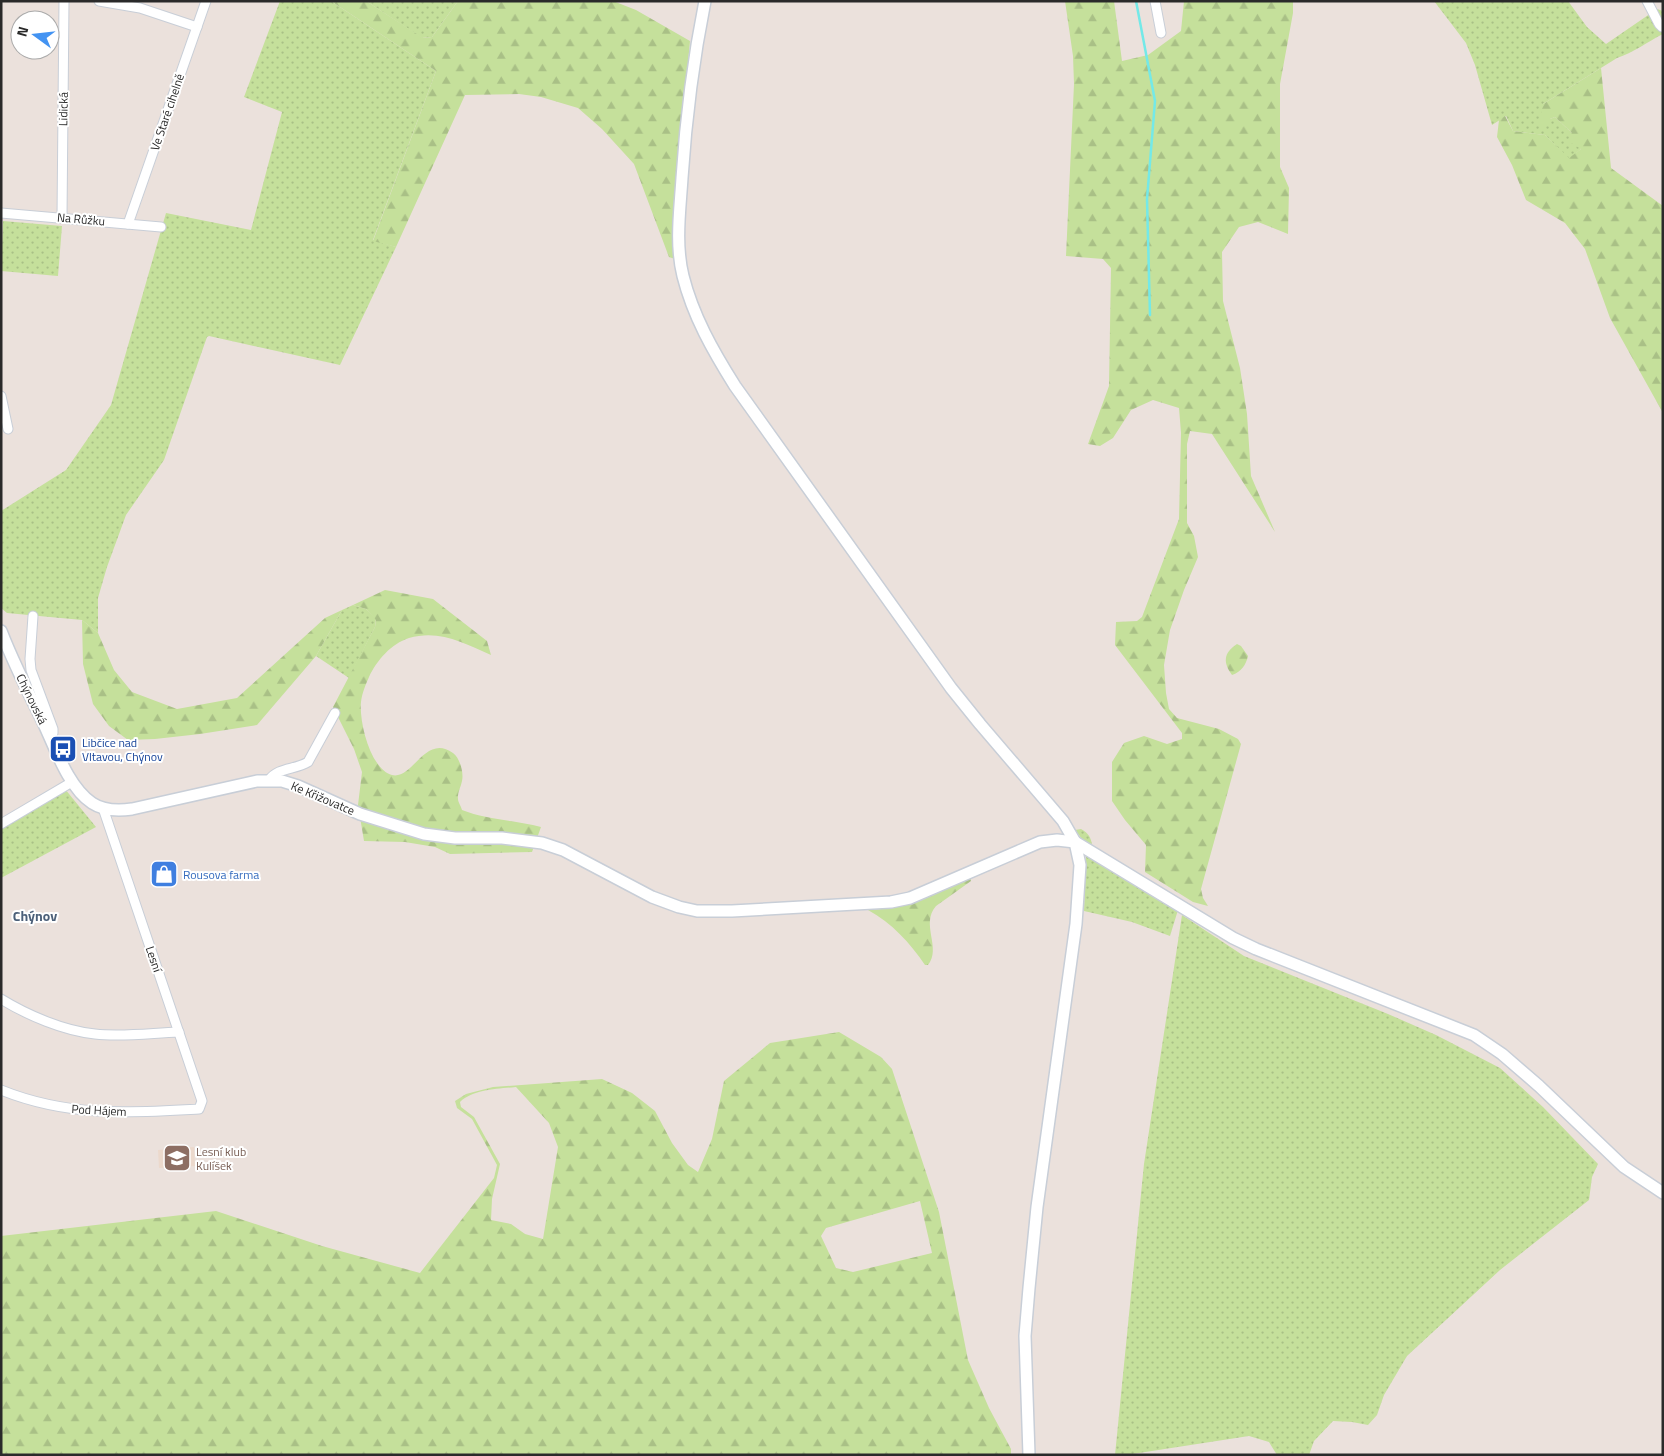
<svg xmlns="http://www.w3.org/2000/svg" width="1664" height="1456" font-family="'Titillium Web',sans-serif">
  <defs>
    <pattern id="grass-dots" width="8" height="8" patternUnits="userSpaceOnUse" patternTransform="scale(1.25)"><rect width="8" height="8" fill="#c5e09b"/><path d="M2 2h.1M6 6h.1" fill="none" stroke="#a9c086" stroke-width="1.8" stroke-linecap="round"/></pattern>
    <pattern id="forest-firs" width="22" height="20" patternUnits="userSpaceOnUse" patternTransform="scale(1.25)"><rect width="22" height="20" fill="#c5e09b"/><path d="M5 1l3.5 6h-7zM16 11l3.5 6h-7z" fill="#a9c086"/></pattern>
  </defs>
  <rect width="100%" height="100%" fill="#ebe1dc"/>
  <polygon fill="#ecd9cc" points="194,1147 195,1166 159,1168 158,1150"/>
  <g fill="url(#grass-dots)">
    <polygon points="280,1 331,1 436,71 373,240 396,247 340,365 209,336 207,337 164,460 126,515 107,567 98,598 98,633 82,620 7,613 1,608 1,511 66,470 111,405 166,213 251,230 282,112 244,97"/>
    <polygon points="366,1 458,1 432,37 422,38"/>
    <path d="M1434 1H1568L1587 27 1606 44 1657 9 1663 11V34C1647 42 1633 53 1617 58L1543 104 1550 119 1555 117 1572 133 1581 149 1569 159 1545 135 1513 131 1506 116 1492 125 1475 65 1466 43Z"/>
    <polygon points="3,221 62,226 58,276 1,271"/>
    <polygon points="353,605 366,609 376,619 375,627 349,678 316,656 342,610"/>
    <polygon points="65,789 96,827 1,878 1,828"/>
    <path d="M1081 829C1088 833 1091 837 1092 845L1082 839 1075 830Z"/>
    <polygon points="1086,856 1178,910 1170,936 1132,922 1084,911"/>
    <polygon points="1182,915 1244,956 1388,1014 1436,1035 1500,1068 1543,1107 1598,1164 1592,1177 1589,1200 1500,1270 1407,1356 1384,1395 1377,1415 1368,1425 1352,1422 1333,1421 1314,1441 1309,1455 1277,1455 1269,1442 1249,1436 1126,1455 1115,1455 1144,1164"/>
  </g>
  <g fill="url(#forest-firs)" fill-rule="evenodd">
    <polygon points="331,1 366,1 423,38 432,37 458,1 613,1 636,10 690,41 675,206 675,259 669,257 634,164 602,129 578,108 541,97 519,94 465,95 396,247 373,241 436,71"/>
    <polygon points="1065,1 1114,1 1122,61 1148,55 1181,31 1184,1 1293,1 1293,13 1280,84 1280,167 1289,188 1288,234 1258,222 1239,227 1222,252 1223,301 1240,368 1247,414 1251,476 1275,532 1212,434 1190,431 1187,444 1187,523 1194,536 1198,557 1184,590 1170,630 1164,665 1166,693 1169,709 1177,718 1219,729 1238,739 1241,744 1201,889 1203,898 1208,906 1193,902 1145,872 1146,845 1125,820 1112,801 1112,762 1124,743 1144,736 1167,744 1182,739 1182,733 1115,645 1116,622 1137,621 1142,617 1179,519 1181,433 1179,408 1153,400 1131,410 1113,438 1100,446 1088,444 1109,386 1111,268 1103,259 1066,256 1074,84 1073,56"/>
    <polygon points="1601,68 1611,168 1663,206 1663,413 1610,318 1585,249 1565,223 1526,200 1512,165 1497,137 1499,120 1505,116 1513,131 1545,135 1569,158 1581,149 1568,141 1572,133 1555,117 1550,119 1544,128 1539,124 1543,104"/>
    <path d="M385 590 433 599 487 641 491 655C464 643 439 629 409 638 391 644 377 660 369 677 366 684 362 693 361 702 359 721 370 769 392 775 413 780 425 733 453 753 460 758 464 773 462 781 461 787 457 793 458 799 458 802 461 806 462 810 487 820 515 820 541 827L532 852 450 854 435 847 405 842 364 841 358 805 362 772 354 749 333 707 375 627 376 620 366 609 353 605Z"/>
    <polygon points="342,610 316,656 257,725 200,734 155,739 128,740 109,726 93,704 83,664 82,620 98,633 114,670 132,692 177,709 237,698 325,618"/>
    <path d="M1237 644 1241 646 1248 656C1246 665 1241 672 1232 675 1223 663 1223 653 1237 644Z"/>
    <path d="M970 876 971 881 936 906C920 924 942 948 928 965H925C910 943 892 923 868 910 906 910 935 890 970 876Z"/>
    <path d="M839 1032 881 1057 892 1069 939 1212 968 1360 989 1408 1011 1449V1455H1V1236L216 1211 322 1246 420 1273 494 1178 497 1165 472 1119 457 1108 455 1101 466 1094 493 1087 602 1079 632 1093 655 1111 672 1143 688 1165 698 1172 712 1139 724 1081 770 1043ZM516 1087 549 1123 558 1147 543 1239 525 1234 511 1224 491 1220 492 1199 500 1164 474 1117 461 1107 460 1102C474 1089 497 1089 516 1087ZM920 1201 932 1253 853 1272 836 1268 821 1236 826 1228Z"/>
  </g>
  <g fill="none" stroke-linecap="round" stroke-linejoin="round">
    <polyline stroke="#74e9e8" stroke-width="2.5" points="1136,1 1155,101 1147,199 1150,315"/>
    <g stroke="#c8ced7" stroke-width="11">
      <g id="minor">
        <polyline points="99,1 140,8 197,27"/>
        <polyline points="1155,1 1161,33"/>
        <polyline points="1647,1 1659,24 1662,27"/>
        <polyline points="1,213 161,227"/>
        <polyline points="62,217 64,1"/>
        <polyline points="128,224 206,1"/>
        <polyline points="1,396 8,429"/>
        <polyline points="33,616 30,659 31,670 53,729 53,733 50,737"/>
        <path d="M269 780C278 767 295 770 308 762L335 713"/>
        <polyline points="1,824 72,782"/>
        <path d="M1 999C27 1015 64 1031 95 1034 123 1037 151 1033 179 1032"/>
        <path d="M1 1090C68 1117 129 1113 199 1109L202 1101 103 808"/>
      </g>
    </g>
    <g stroke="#c8ced7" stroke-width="14">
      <g id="tertiary">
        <path d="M705 1C693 61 686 117 682 178 680 210 675 244 683 276 693 316 713 351 735 386L951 688 980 724 1063 821 1075 842 1080 865 1076 924 1037 1207 1029 1288 1025 1336 1029 1455"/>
        <path d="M1 631C13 662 28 692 43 722 55 747 68 787 92 803 104 811 118 811 132 809L257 781H282L298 786 360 814 424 834 455 838H502L542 843 563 850 652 897 679 907 697 911H732L891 902 910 898 1040 842 1057 840 1075 842 1233 938 1256 949 1474 1035 1502 1054 1539 1086 1624 1167 1663 1193"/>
      </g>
    </g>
    <use href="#minor" stroke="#fff" stroke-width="9"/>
    <use href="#tertiary" stroke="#fff" stroke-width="11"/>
  </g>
  <defs>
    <g id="bus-square" transform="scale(1.4375)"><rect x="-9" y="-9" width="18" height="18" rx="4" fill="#1a4fb4" stroke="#fff"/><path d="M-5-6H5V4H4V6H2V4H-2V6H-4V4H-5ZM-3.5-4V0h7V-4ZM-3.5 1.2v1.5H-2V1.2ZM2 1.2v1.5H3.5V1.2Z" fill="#fff"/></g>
    <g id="shop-square" transform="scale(1.4375)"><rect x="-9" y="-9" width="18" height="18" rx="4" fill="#3f7fe0" stroke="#fff"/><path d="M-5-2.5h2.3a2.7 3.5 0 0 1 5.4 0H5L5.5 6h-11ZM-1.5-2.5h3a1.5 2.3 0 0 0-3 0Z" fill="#fff"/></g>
    <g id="school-square" transform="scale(1.4375)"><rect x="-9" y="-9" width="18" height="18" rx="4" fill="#8d6e63" stroke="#fff"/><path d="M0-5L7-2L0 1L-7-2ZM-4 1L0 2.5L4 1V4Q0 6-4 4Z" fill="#fff"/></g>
  </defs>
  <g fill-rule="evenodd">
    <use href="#bus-square" x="63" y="749"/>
    <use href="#shop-square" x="164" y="874"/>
    <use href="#school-square" x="177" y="1158"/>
  </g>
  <g text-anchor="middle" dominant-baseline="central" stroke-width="4" stroke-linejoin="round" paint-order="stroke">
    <g font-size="12" fill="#2a2a2a" stroke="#fff">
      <text transform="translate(63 109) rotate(-89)">Lidická</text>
      <text transform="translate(167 112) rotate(-71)">Ve Staré cihelně</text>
      <text transform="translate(81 219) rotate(5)">Na Růžku</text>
      <text transform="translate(32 699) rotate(64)">Chýnovská</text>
      <text transform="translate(323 798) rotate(23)">Ke Křižovatce</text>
      <text transform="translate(154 959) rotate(71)">Lesní</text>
      <text transform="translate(99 1110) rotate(3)">Pod Hájem</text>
    </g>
    <g font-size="12" fill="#164399" stroke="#fff" text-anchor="start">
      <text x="82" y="742">Libčice nad<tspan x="82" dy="14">Vltavou, Chýnov</tspan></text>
    </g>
    <g font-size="12" fill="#366cbe" stroke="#fff" text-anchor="start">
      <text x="183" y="874">Rousova farma</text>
    </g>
    <g font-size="12" fill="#785e54" stroke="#fff" text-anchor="start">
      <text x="196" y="1151">Lesní klub<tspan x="196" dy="14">Kulíšek</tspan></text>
    </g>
    <g font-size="14" font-weight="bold" fill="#4c6079" stroke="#fff">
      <text x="35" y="915">Chýnov</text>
    </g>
  </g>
  <rect width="1664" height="1456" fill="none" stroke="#2a2a2a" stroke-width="5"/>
  <g transform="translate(35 35) rotate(285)"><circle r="24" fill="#ffffff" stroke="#aaaaaa"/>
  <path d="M0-4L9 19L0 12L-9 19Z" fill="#4393f2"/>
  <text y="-8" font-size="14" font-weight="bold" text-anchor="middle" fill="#2a2a2a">N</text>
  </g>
</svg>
